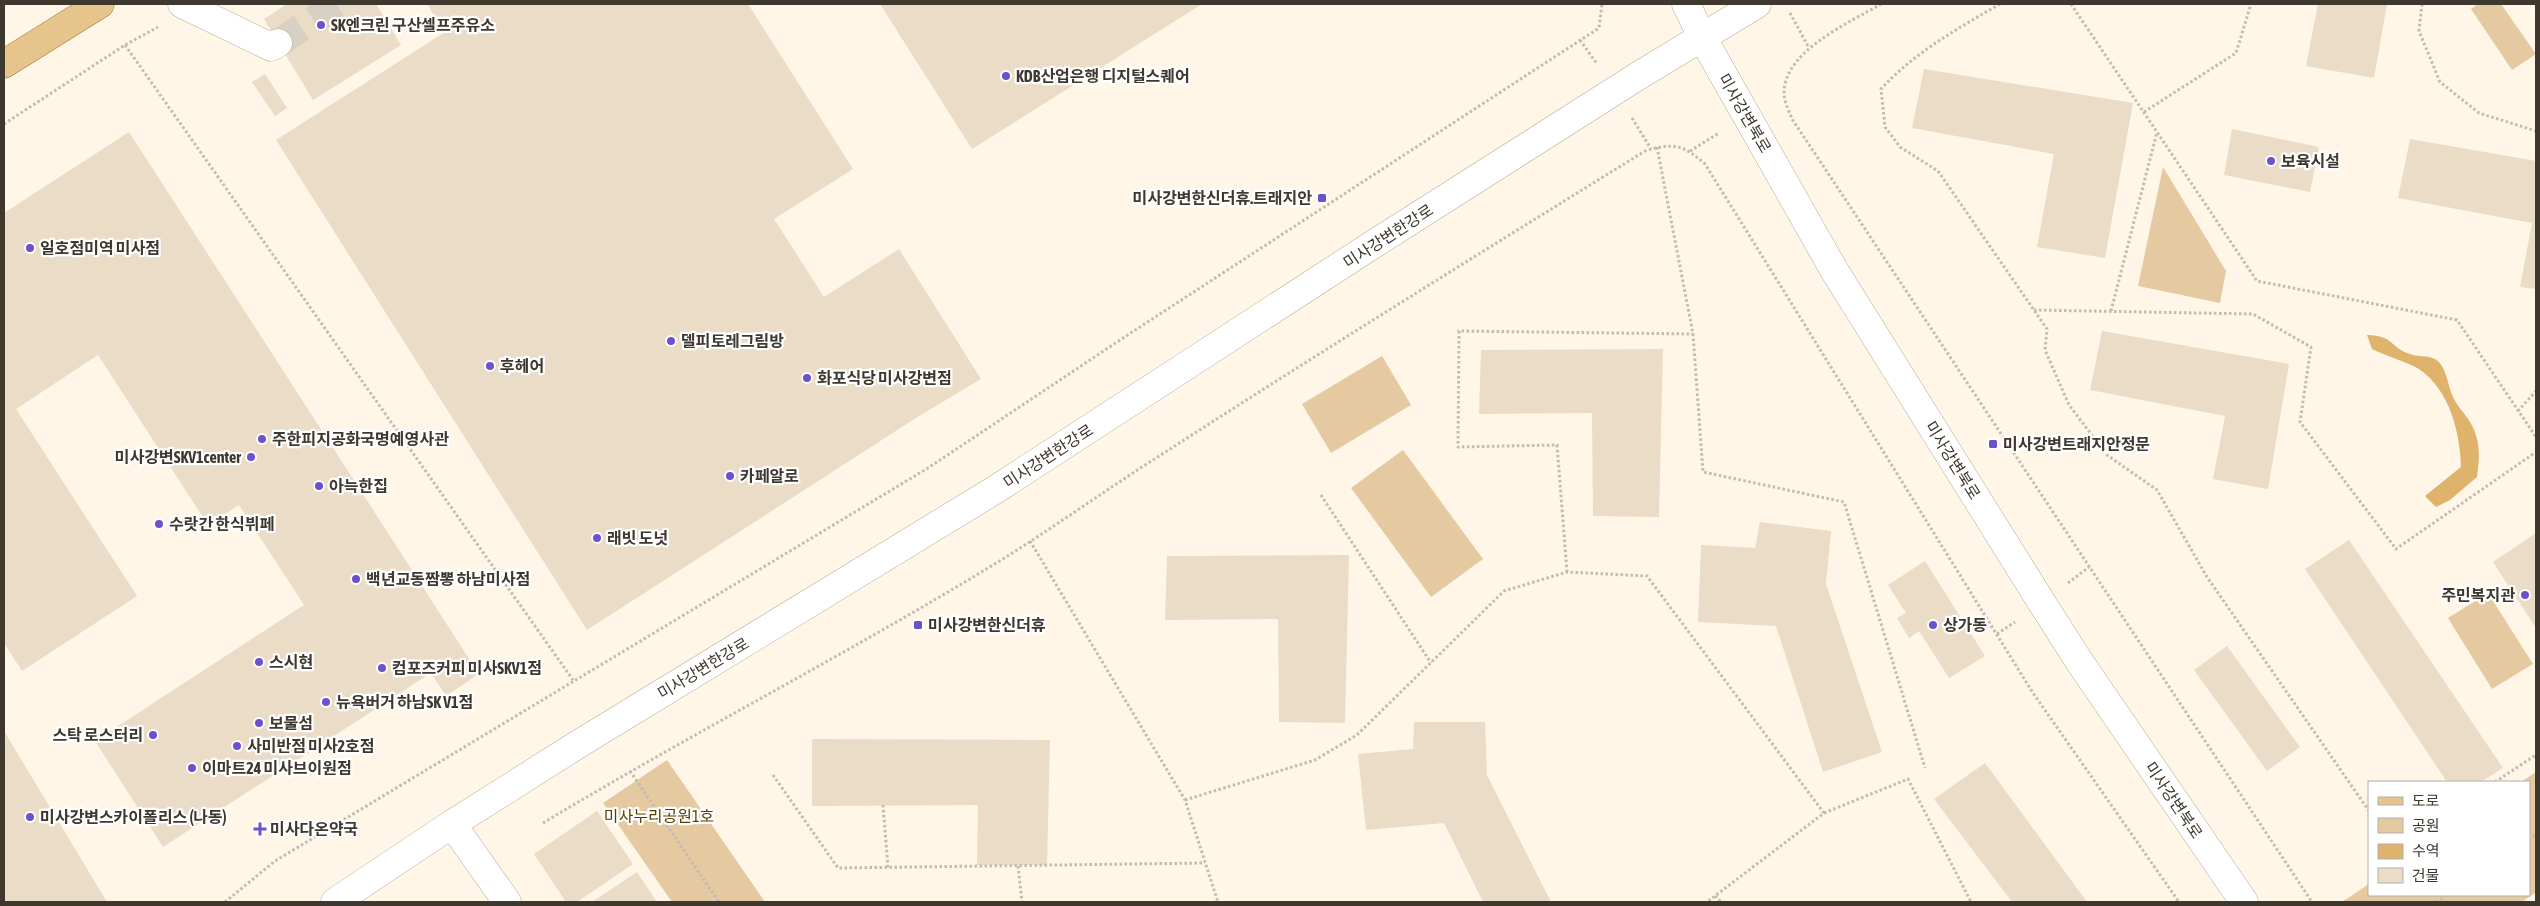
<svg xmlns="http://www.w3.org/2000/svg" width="2540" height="906" font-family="'Asap Condensed','Noto Sans KR',sans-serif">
  <rect width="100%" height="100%" fill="#fff6e8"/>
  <g fill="#e5c9a0">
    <polygon points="2478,4 2501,4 2536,54 2512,70 2471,9"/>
    <polygon points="2163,167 2226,271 2220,303 2138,286"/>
    <polygon points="1382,356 1411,405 1331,453 1302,404"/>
    <polygon points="1403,450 1483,559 1431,597 1351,488"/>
    <polygon points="2488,593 2533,664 2492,689 2448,618"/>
    <polygon points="667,760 765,902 672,902 603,803"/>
    <polygon points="2536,772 2536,892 2522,902 2342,902 2369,884 2369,895 2529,895 2529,782 2521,782"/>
  </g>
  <path fill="#dfb36c" d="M2367 335C2395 336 2389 347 2410 354 2420 358 2431 354 2439 362 2447 371 2448 386 2453 397 2457 406 2463 411 2468 419 2481 438 2480 456 2477 477L2450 500 2436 507 2425 496 2461 467C2460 433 2450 390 2419 369 2408 362 2385 356 2372 349Z"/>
  <g fill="#eadcc6">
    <polygon points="287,4 376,4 401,45 313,100 264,19"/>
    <polygon points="427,4 748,4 853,169 774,219 824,297 899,249 981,379 919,416 587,630 276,140 445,32"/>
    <polygon points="880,4 1202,4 972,149"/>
    <polygon points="2318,4 2387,4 2374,78 2306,66"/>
    <polygon points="1924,69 2133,103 2105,258 2037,247 2054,154 1912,128"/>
    <polygon points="265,74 287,108 275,116 252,82"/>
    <polygon points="2232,129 2319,147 2310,192 2224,175"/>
    <polygon points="129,132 479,674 446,696 431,673 163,847 95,741 304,605 239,505 208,525 98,355 16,409 137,596 22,671 4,643 4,213"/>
    <polygon points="2410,139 2536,161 2536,289 2520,287 2532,223 2398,198"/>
    <polygon points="2102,331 2289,364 2268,489 2213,479 2225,416 2090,390"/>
    <polygon points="1663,349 1659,517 1593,516 1592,413 1479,414 1481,350"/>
    <polygon points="1760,522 1831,531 1826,584 1882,752 1823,772 1776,626 1698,622 1701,545 1755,548"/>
    <polygon points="2536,533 2536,628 2493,562"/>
    <polygon points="2349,540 2503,768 2481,782 2447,782 2305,569"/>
    <polygon points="1349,555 1345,723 1279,722 1278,619 1165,620 1167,556"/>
    <polygon points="1925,561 1985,656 1949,678 1919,631 1909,638 1897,618 1906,613 1888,585"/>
    <polygon points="2227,646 2300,747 2267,771 2194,670"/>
    <polygon points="1414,722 1485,722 1487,775 1551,902 1483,902 1444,823 1366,830 1358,754 1413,749"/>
    <polygon points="4,731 107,902 4,902"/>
    <polygon points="812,739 1050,740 1047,865 977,865 978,805 812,806"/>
    <polygon points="1985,763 2087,902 2012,902 1934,799"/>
    <polygon points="597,811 633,864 577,902 566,902 534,854"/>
    <polygon points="637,872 657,902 592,902"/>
  </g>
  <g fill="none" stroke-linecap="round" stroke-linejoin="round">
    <polyline stroke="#d8d0c3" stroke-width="28" stroke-dasharray="28 14" stroke-linecap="butt" points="278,43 338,4"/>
    <g stroke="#bbad98" stroke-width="29">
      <g id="minor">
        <polyline points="182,4 271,47 278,43"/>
        <polyline points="1686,4 1702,37 1834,270 2042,603 2079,661 2244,902"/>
        <polyline points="452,824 507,902"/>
        <polyline points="335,902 452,824 577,745 998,488 1366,249 1638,76 1757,4"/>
      </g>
    </g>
    <g stroke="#a07a39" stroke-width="29">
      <polyline id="major" points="4,64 100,4"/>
    </g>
    <g stroke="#c3bbaf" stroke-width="3" stroke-dasharray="2.5 2.5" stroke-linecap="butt">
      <path d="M1881 4C1849 23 1784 51 1784 93 1784 101 1789 111 1792 119L2312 902"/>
      <path d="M2000 4C1957 29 1915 52 1881 89L1885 127 1900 147 1938 171 2047 329 2045 350 2069 405 2107 455 2157 490 2207 577 2369 811"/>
      <polyline points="2071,4 2257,281 2457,320 2536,437"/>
      <polyline points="2422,4 2419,31 2440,82 2479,113 2536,131"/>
      <polyline points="1790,13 1809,48"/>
      <polyline points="1580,40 1597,64"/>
      <polyline points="125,45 573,680"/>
      <polyline points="2144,112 2236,53 2251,4"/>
      <polyline points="1632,118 1651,149"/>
      <polyline points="4,124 125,45 158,27"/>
      <polyline points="1657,147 1693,334 1703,472 1844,502 1925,768"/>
      <polyline points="1690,151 1719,133"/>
      <polyline points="2034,310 2253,314 2311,347 2300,422 2396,549 2536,452"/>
      <polyline points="2111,311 2157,132"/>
      <polyline points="2518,411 2536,391"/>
      <polyline points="1321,495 1431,663"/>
      <polyline points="1030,541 1185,800 1218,902"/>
      <polyline points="1567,572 1557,445 1458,447 1459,331 1693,334"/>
      <polyline points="2068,583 2089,567"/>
      <polyline points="1997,634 2015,622"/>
      <polyline points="630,771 719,902"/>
      <polyline points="773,775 838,868 1205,863"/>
      <polyline points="2495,782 2536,755"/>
      <polyline points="1185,800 1315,760 1357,735 1504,591 1567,572 1647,576 1824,813 1707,902"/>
      <polyline points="883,805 888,868"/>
      <polyline points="1824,813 1908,779 1971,902"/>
      <path d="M543 823C691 734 845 655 993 565 1052 529 1108 488 1167 451 1325 349 1485 250 1645 151 1674 142 1683 145 1705 164L2033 693 2179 902"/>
      <polyline points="2529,840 2536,834"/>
      <polyline points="1018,866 1022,902"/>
      <polyline points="1715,896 1721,902"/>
      <polyline points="225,902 275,861 928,468 1120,340 1599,28 1602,4"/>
      <polyline points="2436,902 2447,895"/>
    </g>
    <use href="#minor" stroke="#fff" stroke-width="28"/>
    <use href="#major" stroke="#e5c58c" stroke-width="28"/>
  </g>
  <g fill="#6b51ca" stroke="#fff" stroke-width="2">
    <circle cx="321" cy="25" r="5"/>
    <circle cx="1006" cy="76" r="5"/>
    <circle cx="2271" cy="161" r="5"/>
    <rect x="1317" y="193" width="10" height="10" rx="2.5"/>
    <circle cx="30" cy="248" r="5"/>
    <circle cx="671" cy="341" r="5"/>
    <circle cx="490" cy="366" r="5"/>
    <circle cx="807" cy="378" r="5"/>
    <circle cx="262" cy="439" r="5"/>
    <rect x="1988" y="439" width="10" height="10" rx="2.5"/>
    <circle cx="251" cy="457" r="5"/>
    <circle cx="730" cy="476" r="5"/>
    <circle cx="319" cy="486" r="5"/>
    <circle cx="159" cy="524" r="5"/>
    <circle cx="597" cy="538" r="5"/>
    <circle cx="356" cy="579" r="5"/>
    <circle cx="2525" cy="595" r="5"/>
    <rect x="913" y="620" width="10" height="10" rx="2.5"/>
    <circle cx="1933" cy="625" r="5"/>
    <circle cx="259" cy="662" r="5"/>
    <circle cx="382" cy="668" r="5"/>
    <circle cx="326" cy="702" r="5"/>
    <circle cx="259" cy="723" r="5"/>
    <circle cx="153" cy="735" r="5"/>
    <circle cx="237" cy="746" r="5"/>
    <circle cx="192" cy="768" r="5"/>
    <circle cx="30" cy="817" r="5"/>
    <path d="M257.5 821.5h5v5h5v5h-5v5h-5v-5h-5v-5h5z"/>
  </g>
  <g text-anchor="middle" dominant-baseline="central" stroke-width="4.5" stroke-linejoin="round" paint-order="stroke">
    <g font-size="16" font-weight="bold" fill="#3e382f" stroke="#fff" text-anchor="start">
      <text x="331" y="25">SK엔크린 구산셀프주유소</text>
      <text x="1016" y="76">KDB산업은행 디지털스퀘어</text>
      <text x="2281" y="161">보육시설</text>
      <text x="1312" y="198" text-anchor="end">미사강변한신더휴.트래지안</text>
      <text x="40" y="248">일호점미역 미사점</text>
      <text x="681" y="341">델피토레그림방</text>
      <text x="500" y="366">후헤어</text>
      <text x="817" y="378">화포식당 미사강변점</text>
      <text x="272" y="439">주한피지공화국명예영사관</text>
      <text x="2003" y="444">미사강변트래지안정문</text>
      <text x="241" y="457" text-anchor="end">미사강변SKV1center</text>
      <text x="740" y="476">카페알로</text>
      <text x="329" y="486">아늑한집</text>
      <text x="169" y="524">수랏간 한식뷔페</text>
      <text x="607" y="538">래빗 도넛</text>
      <text x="366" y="579">백년교동짬뽕 하남미사점</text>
      <text x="2515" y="595" text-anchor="end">주민복지관</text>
      <text x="928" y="625">미사강변한신더휴</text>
      <text x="1943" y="625">상가동</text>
      <text x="269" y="662">스시현</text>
      <text x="392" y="668">컴포즈커피 미사SKV1점</text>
      <text x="336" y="702">뉴욕버거 하남SK V1점</text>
      <text x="269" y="723">보물섬</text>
      <text x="143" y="735" text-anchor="end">스탁 로스터리</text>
      <text x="247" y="746">사미반점 미사2호점</text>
      <text x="202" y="768">이마트24 미사브이원점</text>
      <text x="40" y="817">미사강변스카이폴리스 (나동)</text>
      <text x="270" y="829">미사다온약국</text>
    </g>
    <g font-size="16" fill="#3e382f" stroke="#fff">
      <text transform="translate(1745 113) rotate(60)">미사강변북로</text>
      <text transform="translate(1388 236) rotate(-33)">미사강변한강로</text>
      <text transform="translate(1048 456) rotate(-33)">미사강변한강로</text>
      <text transform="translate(1953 460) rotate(58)">미사강변북로</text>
      <text transform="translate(703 668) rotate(-31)">미사강변한강로</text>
      <text transform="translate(2174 800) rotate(56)">미사강변북로</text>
    </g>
    <g font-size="16" fill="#5b3e02" stroke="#fff">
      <text x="659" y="816">미사누리공원1호</text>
    </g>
  </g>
  <rect width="2540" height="906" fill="none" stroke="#3e382f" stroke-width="10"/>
  <rect x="2368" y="781" width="162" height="115" fill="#ffffff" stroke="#b2afac"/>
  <rect x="2378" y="797" width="25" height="8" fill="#e5c58c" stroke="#b2afac"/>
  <text x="2412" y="806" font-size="15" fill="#3e382f">도로</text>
  <rect x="2378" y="818" width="25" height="15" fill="#e5c9a0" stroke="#b2afac"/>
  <text x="2412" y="831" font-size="15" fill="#3e382f">공원</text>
  <rect x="2378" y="844" width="25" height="15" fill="#dfb36c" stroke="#b2afac"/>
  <text x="2412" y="856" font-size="15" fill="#3e382f">수역</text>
  <rect x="2378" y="868" width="25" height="15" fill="#eadcc6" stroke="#b2afac"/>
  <text x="2412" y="881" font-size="15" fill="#3e382f">건물</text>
</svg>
